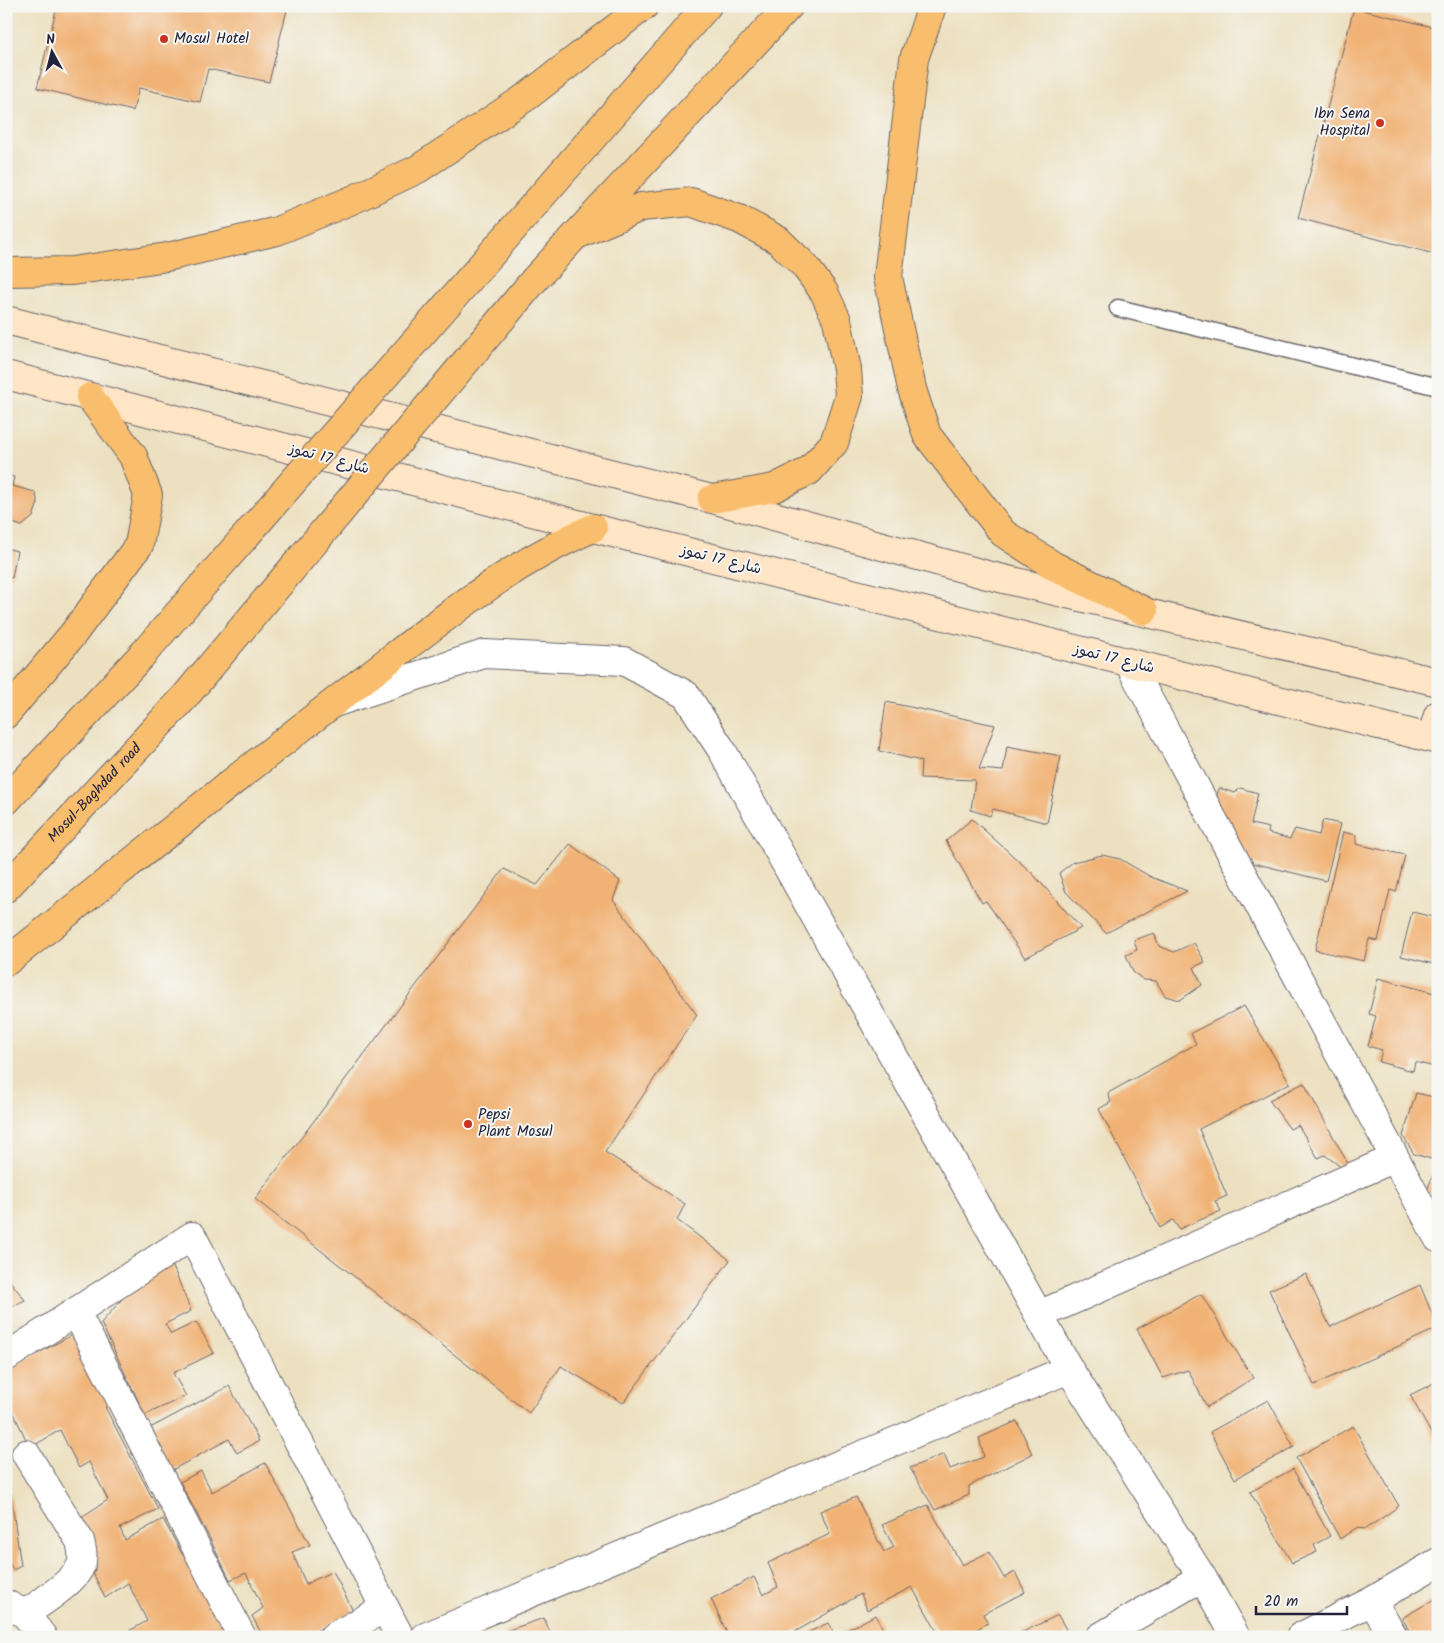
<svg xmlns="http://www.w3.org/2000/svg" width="1444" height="1643" font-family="Kalam,'Playpen Sans Arabic',sans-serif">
  <rect width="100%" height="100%" fill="#f6f6f2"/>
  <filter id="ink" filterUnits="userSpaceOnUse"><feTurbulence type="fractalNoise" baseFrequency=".02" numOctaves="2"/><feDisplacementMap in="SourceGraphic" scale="10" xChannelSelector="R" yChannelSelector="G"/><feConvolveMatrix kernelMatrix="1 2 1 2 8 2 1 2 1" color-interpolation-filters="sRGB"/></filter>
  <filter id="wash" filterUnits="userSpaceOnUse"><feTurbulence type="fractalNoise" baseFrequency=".0096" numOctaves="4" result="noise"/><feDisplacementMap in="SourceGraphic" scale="20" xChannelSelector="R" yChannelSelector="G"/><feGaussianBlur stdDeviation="1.12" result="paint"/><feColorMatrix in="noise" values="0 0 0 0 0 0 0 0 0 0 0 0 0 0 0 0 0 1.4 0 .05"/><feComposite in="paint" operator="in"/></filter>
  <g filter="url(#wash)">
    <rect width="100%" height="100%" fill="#ece0c0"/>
    <g id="blocks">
      <g fill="#f1b275">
        <polygon points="57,6 138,8 138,6 288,6 269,82 208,69 200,102 139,88 133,111 37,88"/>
        <polygon points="1354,8 1433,27 1438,12 1438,255 1298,218"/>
        <polygon points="6,475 14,477 12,486 35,492 38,503 33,517 22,526 6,521"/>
        <polygon points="6,548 17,551 12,578 6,576"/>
        <polygon points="886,702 995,725 979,769 1003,771 1007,746 1061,756 1047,823 993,809 990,816 971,810 975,780 920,778 921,761 879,751"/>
        <polygon points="1219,788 1235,793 1240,788 1258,793 1251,824 1269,828 1268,833 1290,839 1295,829 1319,835 1323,820 1340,824 1326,881 1245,861 1247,851 1230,847 1212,813"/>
        <polygon points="972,819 1032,873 1081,928 1025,958 986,901 982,903 946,841"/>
        <polygon points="1343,832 1356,835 1356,844 1405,855 1396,892 1390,890 1378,941 1369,939 1364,961 1315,950"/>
        <polygon points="570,844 620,881 613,900 697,1015 605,1152 685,1204 677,1220 730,1260 623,1403 561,1366 529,1413 255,1199 504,869 537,885"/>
        <polygon points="1102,855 1120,859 1151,877 1187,891 1106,933 1066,892 1059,873 1073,862"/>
        <polygon points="1412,912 1438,918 1436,932 1438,933 1438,965 1401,956"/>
        <polygon points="1154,933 1159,946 1174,952 1194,943 1205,962 1194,967 1202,985 1180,1000 1165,996 1156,981 1144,980 1133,972 1126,955 1137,950 1134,940"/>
        <polygon points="1378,978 1438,994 1438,1051 1434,1067 1415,1062 1413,1071 1379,1062 1382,1050 1368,1046 1376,1016 1369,1014"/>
        <polygon points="1244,1006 1290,1083 1199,1129 1227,1196 1215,1201 1221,1211 1179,1229 1173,1220 1160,1228 1099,1109 1111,1102 1108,1093 1196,1044 1191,1033"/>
        <polygon points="1304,1083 1348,1164 1341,1167 1325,1155 1318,1158 1298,1125 1290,1129 1269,1100"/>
        <polygon points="1416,1093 1438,1098 1438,1136 1431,1159 1414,1154 1403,1136"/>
        <polygon points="1438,1162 1438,1197 1426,1193"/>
        <polygon points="171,1262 191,1311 165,1324 171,1334 196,1322 214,1353 173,1373 186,1396 145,1415 101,1323 137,1282"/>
        <polygon points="1306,1274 1330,1327 1420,1285 1438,1328 1314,1385 1269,1290"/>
        <polygon points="6,1276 25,1300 6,1310"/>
        <polygon points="1201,1294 1253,1378 1207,1407 1188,1370 1163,1378 1137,1329"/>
        <polygon points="72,1335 110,1404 105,1407 158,1509 120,1528 125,1540 163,1519 182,1554 185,1553 227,1637 132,1637 129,1631 147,1621 128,1583 105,1598 70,1524 108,1500 89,1462 79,1468 60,1430 30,1448 6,1397 6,1370"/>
        <polygon points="1438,1381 1438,1446 1410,1395"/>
        <polygon points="229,1386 259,1441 237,1453 229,1439 172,1470 150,1428"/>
        <polygon points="1268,1400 1294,1447 1235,1479 1210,1432"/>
        <polygon points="1017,1421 1032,1454 969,1486 969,1495 935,1510 910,1468 944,1454 950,1469 984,1457 979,1438"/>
        <polygon points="1353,1426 1399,1506 1366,1529 1356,1528 1340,1539 1296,1458"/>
        <polygon points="6,1461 21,1566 13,1570 6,1556"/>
        <polygon points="265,1463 310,1545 292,1552 306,1584 333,1571 353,1611 305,1637 263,1637 252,1616 263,1608 246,1573 230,1580 210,1539 180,1482 201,1471 212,1492"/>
        <polygon points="1293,1469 1330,1536 1314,1545 1317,1552 1292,1563 1250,1492"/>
        <polygon points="856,1497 884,1552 894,1547 882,1525 928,1505 962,1565 989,1552 1004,1578 1015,1572 1025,1592 983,1614 988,1623 963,1637 940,1637 912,1587 867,1610 861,1594 786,1637 729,1637 711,1599 754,1577 763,1595 778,1587 768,1563 830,1534 820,1511"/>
        <polygon points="1438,1597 1438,1637 1413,1637 1402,1618"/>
        <polygon points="876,1615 887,1637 807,1637 805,1634 828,1623 835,1636"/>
        <polygon points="1058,1615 1067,1631 1064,1637 1023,1637 1021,1633"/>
        <polygon points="544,1618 552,1637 506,1637 503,1632"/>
      </g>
    </g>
  </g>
  <g filter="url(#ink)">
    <use href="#blocks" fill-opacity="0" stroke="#69646a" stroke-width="1"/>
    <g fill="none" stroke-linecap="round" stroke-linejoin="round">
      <g stroke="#69646a" stroke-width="19">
        <polyline id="service" points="1118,308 1438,387"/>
      </g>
      <g stroke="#69646a" stroke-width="30">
        <g id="minor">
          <polyline points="1129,663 1438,1238"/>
          <polyline points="76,1312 242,1637"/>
          <polyline points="1039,1315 1395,1158"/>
          <polyline points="6,1357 192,1236 400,1637"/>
          <polyline points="1372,1601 1394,1637"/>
          <polyline points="6,1604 25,1614 43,1637"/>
          <path d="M25 1614C40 1603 75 1582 81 1565 84 1557 82 1549 80 1541L26 1454"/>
          <polyline points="333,1637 385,1608"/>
          <polyline points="425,1637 1069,1369"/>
          <polyline points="1100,1637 1202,1577"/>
          <polyline points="1300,1637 1372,1601 1438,1562"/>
        </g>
      </g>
      <g stroke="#69646a" stroke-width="30">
        <polyline id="tertiary" points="337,702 484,654 624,661 686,695 723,752 1069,1369 1202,1577 1236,1637"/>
      </g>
      <g stroke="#69646a" stroke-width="30">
        <g id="secondary">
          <polyline points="6,320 712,499 987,575 1438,682"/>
          <polyline points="6,375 593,528 1438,740"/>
          <polyline points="1431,738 1438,715"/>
        </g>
      </g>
      <g stroke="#69646a" stroke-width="30">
        <g id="trunk">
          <polyline points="932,6 914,59 888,277 912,389 927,435 1003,533 1054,566 1144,611"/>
          <polyline points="579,234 641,207 691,202 739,219 778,240 804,265 824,292 837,320 847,369 849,396 834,443 809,471 774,488 712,499"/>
          <polyline points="493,252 707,6"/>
          <polyline points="6,272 72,271 167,257 277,231 352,200 418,169 529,95 644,6"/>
          <polyline points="535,279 789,6"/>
          <polyline points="6,714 73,634 139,545 148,495 133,456 90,397"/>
          <polyline points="6,801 142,655"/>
          <path id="s1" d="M6 888 183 699"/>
          <path d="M6 962C126 867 245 770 367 677 439 622 509 564 593 528"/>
        </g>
      </g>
      <use href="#service" stroke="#fff" stroke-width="16"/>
      <use href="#minor" stroke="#fff" stroke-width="28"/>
      <use href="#tertiary" stroke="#fff" stroke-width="28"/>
      <use href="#secondary" stroke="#fde5c5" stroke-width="28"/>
      <use href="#trunk" stroke="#f9be6d" stroke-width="28"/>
      <g stroke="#69646a" stroke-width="30" stroke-linecap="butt">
        <g id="trunk-bridge">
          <polyline points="142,655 493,252"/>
          <polyline points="183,699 535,279"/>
        </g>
      </g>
      <use href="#trunk-bridge" stroke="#f9be6d" stroke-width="28"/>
    </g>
  </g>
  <g fill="#c8321e" stroke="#f6f6f2" stroke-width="2">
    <circle cx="164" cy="39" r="5"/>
    <circle cx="1380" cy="123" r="5"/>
    <circle cx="468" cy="1124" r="5"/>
  </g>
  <g text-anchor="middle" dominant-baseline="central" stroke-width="4" stroke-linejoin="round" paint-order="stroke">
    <g font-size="15" fill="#22223b" stroke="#f6f6f2" text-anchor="start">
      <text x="174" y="39">Mosul Hotel</text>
      <text x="1370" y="114" text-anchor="end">Ibn Sena<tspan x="1370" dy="17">Hospital</tspan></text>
      <text x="478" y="1115">Pepsi<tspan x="478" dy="17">Plant Mosul</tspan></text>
    </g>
    <g font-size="15" fill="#22223b" stroke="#f6f6f2">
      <text transform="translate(329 459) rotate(15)">شارع 17 تموز</text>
      <text transform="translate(721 560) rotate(14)">شارع 17 تموز</text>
      <text transform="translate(1114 659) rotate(14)">شارع 17 تموز</text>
      <text stroke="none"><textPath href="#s1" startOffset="130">Mosul-Baghdad road</textPath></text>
    </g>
  </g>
  <rect width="1444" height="1643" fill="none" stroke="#f6f6f2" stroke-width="25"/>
  <g transform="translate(52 52) rotate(353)" stroke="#f6f6f2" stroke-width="4" paint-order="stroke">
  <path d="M0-4L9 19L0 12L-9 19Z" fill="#22223b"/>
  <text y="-8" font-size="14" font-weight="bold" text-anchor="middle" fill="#22223b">N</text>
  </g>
  <path d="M1256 1606v8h91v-8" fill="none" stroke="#22223b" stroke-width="2.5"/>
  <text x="1264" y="1606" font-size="15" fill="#22223b" stroke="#f6f6f2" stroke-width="4" paint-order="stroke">20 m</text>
</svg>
